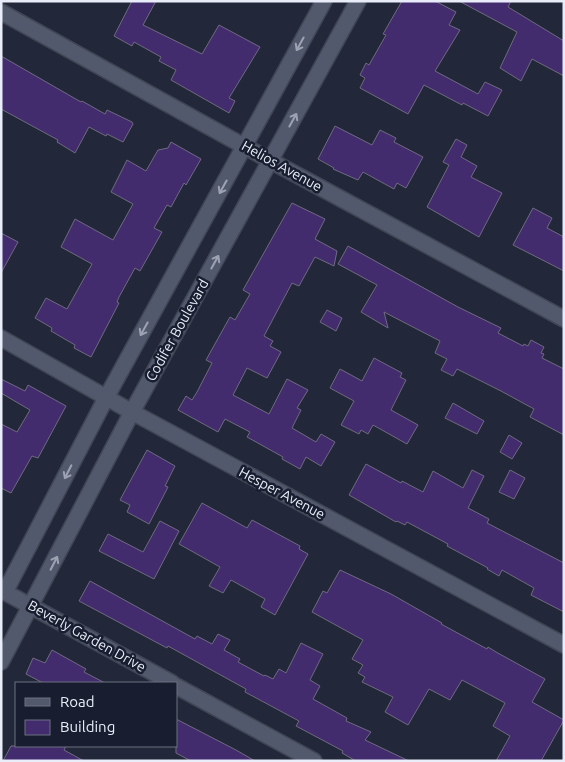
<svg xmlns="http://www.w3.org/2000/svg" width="565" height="762" font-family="Ubuntu,sans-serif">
  <rect width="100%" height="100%" fill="#22283a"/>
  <g fill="#422c6e" stroke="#6f6a7f">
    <polygon points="132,1 156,1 143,25 202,54 219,25 260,47 229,98 235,101 229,113 171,80 176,70 159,61 161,57 134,42 132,46 114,36"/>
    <polygon points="402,1 435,1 456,12 449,25 460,30 435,71 478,94 485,82 502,90 488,116 463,103 462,105 424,85 408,114 360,88 365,78 360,75 366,63 369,65 386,35 383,34"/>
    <polygon points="459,1 511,1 508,7 564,41 564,76 532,59 521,81 500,68 517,32"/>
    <polygon points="1,56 81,102 82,101 105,114 107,110 132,122 133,124 123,142 107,134 106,136 89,127 75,153 57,142 58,140 1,109"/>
    <polygon points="335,126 372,145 380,130 396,138 394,142 423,157 406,188 397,183 394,189 363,172 358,180 333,169 334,168 318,159"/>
    <polygon points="456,139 467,145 461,157 477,166 471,177 502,193 479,237 427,207 449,165 443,162"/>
    <polygon points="171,142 201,159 186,185 184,183 171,207 167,205 154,228 162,232 140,271 135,268 119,297 117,302 119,303 91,357 74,348 75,345 51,331 52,328 35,318 46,298 67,309 92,264 61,247 75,219 113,240 133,204 111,192 127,160 146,171 158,150 168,148"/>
    <polygon points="292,203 325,219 315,239 337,251 334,266 315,257 299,286 292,283 264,336 273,341 270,346 281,352 267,378 247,368 233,395 269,414 287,379 308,390 297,408 301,410 292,428 316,442 321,434 335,442 321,466 306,457 300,469 282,459 283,457 247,437 250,432 225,419 218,432 178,410 186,396 192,400 197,392 212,363 206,360 230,317 235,320 250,294 243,290"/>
    <polygon points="533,208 552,218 547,228 564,237 564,271 513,245"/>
    <polygon points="1,233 18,242 1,273"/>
    <polygon points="348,246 458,307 501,328 498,333 523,346 524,344 528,346 531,340 544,347 541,353 544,354 542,358 564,369 564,435 530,417 534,409 501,391 457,369 453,376 441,370 447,359 435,353 440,341 384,312 388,328 361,312 377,285 338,264"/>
    <polygon points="327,310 342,318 336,331 320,322"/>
    <polygon points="374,358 402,373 400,377 406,380 391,410 418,425 407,444 373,425 368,434 361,430 359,434 341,425 354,401 330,388 340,369 362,381"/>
    <polygon points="1,379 25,391 28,385 66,406 38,458 32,456 11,493 1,488 1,424 17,432 30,410 1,393"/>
    <polygon points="453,403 484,421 477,434 445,418"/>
    <polygon points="509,435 522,443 512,459 500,452"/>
    <polygon points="147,450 175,466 165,486 168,487 149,524 127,512 130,505 120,500"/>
    <polygon points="366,464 401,483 402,481 423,492 433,471 463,488 472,470 484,476 468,508 489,519 487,523 564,563 564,612 531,595 534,588 502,570 499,576 487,569 488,568 447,546 448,544 407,522 405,525 397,521 396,522 349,495"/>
    <polygon points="510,470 525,478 514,499 499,492"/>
    <polygon points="202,503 247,528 252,520 300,546 299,549 308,554 275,615 261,607 265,599 231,580 223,593 209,586 220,567 179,544"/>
    <polygon points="160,521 179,531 154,579 99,551 108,534 143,552"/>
    <polygon points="340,570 391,594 442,623 441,624 487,649 488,647 496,652 545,679 532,702 564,720 541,761 496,761 510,736 493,726 505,703 462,680 450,700 429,689 408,725 385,712 393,697 362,682 365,677 358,673 363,665 352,659 363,640 312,612 323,591 327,593"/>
    <polygon points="90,581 195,639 197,636 212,644 218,634 230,640 224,650 240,659 238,662 264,676 265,675 273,679 279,669 286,673 301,643 323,654 310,680 320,686 313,699 347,718 346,721 371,732 365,740 409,761 356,761 342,753 343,751 296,726 299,721 245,692 246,689 168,646 167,648 79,601"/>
    <polygon points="52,650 86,669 84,672 105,683 43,683 26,674 33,658 45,663"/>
    <polygon points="176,719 236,750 255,761 191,761 176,753"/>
    <polygon points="11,746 66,746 64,750 84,761 3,761"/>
  </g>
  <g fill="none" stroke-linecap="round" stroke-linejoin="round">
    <g stroke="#404654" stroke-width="18">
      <g id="minor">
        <polyline points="1,12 271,161 564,319"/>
        <polyline points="1,338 132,412 564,645"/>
        <polyline points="1,590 172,683"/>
        <polyline points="5,592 106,398 324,1"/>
        <polyline points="1,662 132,412 358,1"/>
        <polyline points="176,686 314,761"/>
      </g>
    </g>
    <use href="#minor" stroke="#52596d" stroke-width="15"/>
  </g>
  <defs><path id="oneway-shaft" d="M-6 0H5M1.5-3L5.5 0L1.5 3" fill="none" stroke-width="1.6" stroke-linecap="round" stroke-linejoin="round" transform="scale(1.25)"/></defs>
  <g stroke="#9ea3b3">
    <use href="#oneway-shaft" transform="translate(300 44) rotate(119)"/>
    <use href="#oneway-shaft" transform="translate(293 120) rotate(-61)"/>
    <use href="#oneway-shaft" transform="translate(223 187) rotate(119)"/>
    <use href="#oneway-shaft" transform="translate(215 262) rotate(-61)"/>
    <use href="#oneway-shaft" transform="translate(144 329) rotate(119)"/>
    <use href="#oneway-shaft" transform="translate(68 472) rotate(117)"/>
    <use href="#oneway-shaft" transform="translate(54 563) rotate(-63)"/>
  </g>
  <g text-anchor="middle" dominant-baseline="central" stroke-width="5" stroke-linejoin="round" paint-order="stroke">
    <g font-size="14" fill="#e9edf9" stroke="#181e2f">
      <text transform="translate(282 166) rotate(29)">Helios Avenue</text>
      <text transform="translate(177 330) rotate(-61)">Codifer Boulevard</text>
      <text transform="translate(282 493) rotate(28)">Hesper Avenue</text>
      <text transform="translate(87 636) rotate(29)">Beverly Garden Drive</text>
    </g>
  </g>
  <rect width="565" height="762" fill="none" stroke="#e9edf9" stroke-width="5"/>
  <rect x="15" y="682" width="162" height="65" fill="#181e2f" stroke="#6c7180"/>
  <rect x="25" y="698" width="25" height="8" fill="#52596d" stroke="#6c7180"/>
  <text x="60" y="707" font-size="15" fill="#e9edf9">Road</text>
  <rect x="25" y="720" width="25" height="15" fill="#422c6e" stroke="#6c7180"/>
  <text x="60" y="732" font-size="15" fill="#e9edf9">Building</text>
</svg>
